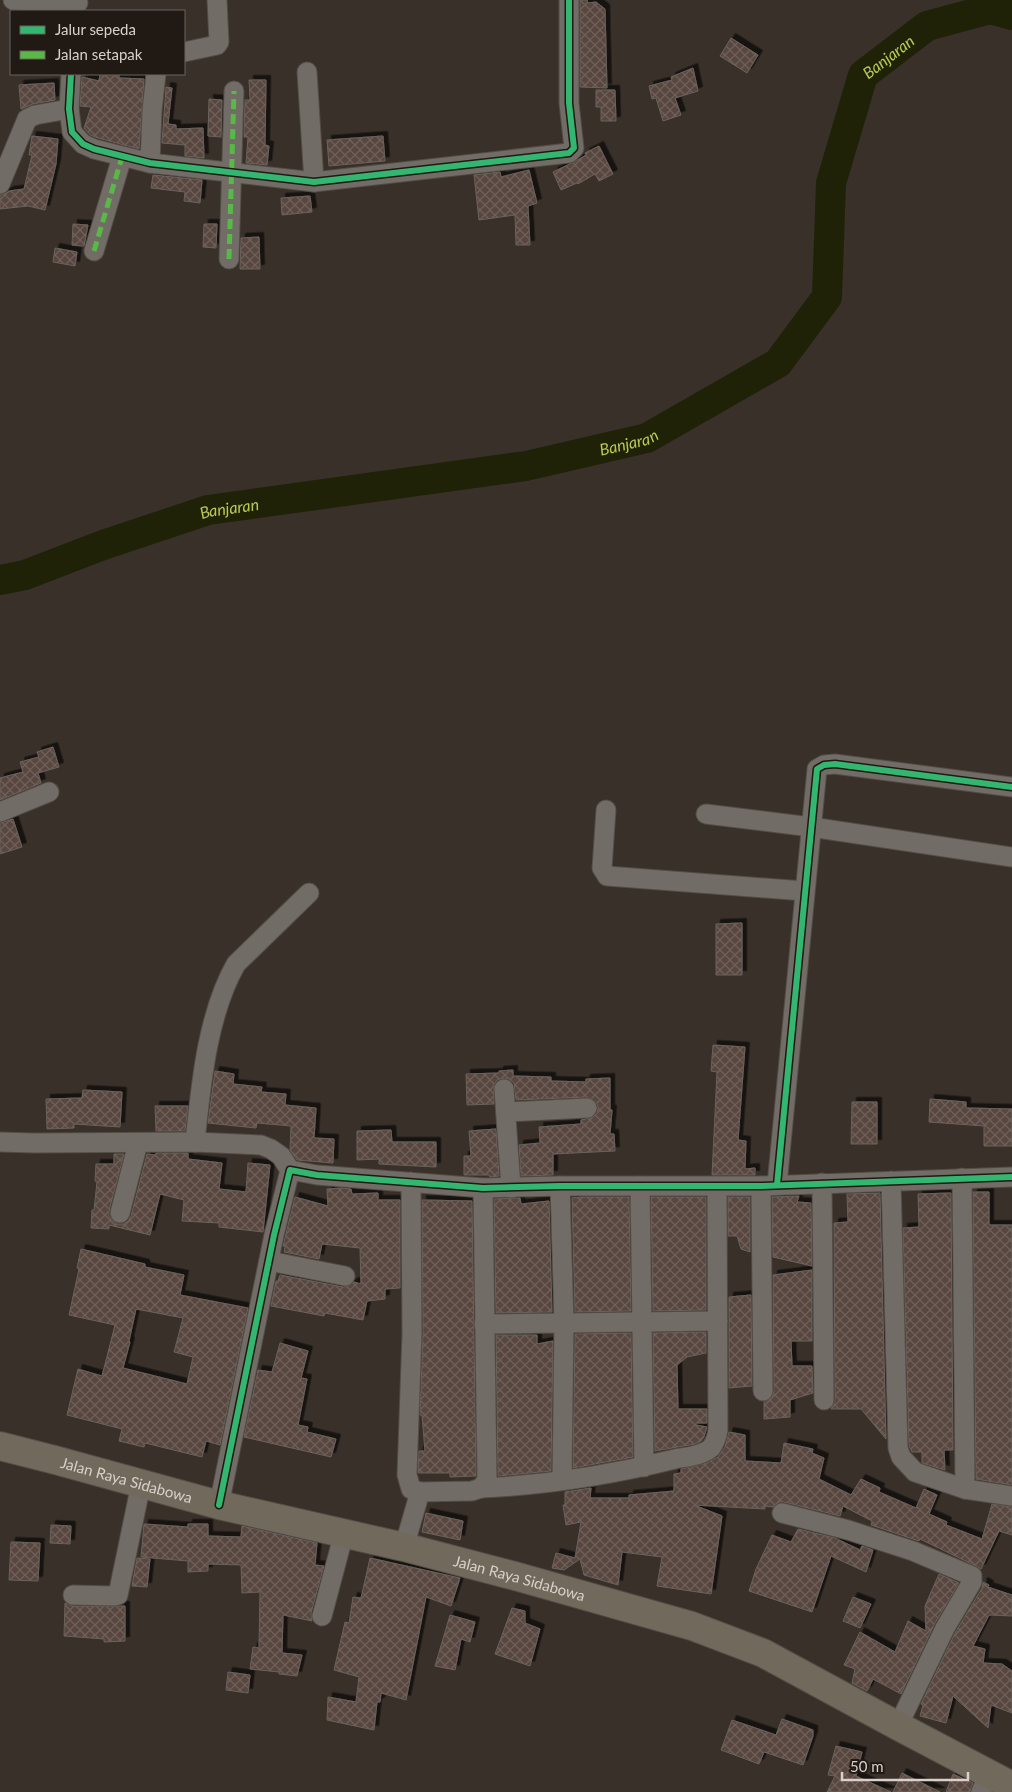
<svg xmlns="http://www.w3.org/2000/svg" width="1012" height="1792" font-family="Lato,sans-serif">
  <defs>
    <pattern id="building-cross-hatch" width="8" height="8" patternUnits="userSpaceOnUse" patternTransform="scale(1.25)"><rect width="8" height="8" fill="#58463f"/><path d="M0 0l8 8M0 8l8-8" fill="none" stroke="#6f6059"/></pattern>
    <filter id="shadow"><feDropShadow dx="4.5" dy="-4.5" stdDeviation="0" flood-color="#0009"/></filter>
  </defs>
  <rect width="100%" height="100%" fill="#383029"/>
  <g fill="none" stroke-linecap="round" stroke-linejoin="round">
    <path stroke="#202208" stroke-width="30" id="s1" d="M0 580 25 575 103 545 208 510 526 466 647 438 778 363 827 297 831 183 863 75 927 26 990 9 1012 15"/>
  </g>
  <g fill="url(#building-cross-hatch)" stroke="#6a625d" fill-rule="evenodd" filter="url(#shadow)">
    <polygon points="580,0 587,0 588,3 596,2 605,9 607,88 580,87"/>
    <polygon points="731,38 758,55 747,73 720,56"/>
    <polygon points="693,68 698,91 675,98 681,115 663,121 656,98 652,99 649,86 672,80 671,77"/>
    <polygon points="100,74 119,74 119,78 144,79 139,149 98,138 90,135 84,128 91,107 80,106 82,77 99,81"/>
    <polygon points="249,80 266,80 265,145 269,146 267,165 246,163 248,137 244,137 245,100 250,100"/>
    <polygon points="54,83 55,100 33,104 21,109 19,85"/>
    <polygon points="166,87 172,88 168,124 176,125 176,129 203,128 204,158 185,156 185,145 162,143"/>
    <polygon points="596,90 615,90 616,121 601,121 601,107 596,107"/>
    <polygon points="209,99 222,100 221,137 208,136"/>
    <polygon points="32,136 58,139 56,164 45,210 28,206 0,209 0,195 6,193 9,191 24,189 32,155 29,155"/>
    <polygon points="383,136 385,161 329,166 327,140"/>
    <polygon points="599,146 613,174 599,181 595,174 578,184 577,183 561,190 553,172 576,161 586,155 585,153"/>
    <polygon points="529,170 537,203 528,206 530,245 516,245 515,215 479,220 474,175 500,172 501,177"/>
    <polygon points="153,175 202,180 200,203 184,201 185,192 151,188"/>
    <polygon points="310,196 312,212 282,215 281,198"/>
    <polygon points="73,224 88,225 84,246 72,245"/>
    <polygon points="204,224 217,224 216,248 203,247"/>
    <polygon points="259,237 260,269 240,269 241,238"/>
    <polygon points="55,248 77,252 75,266 53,262"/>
    <polygon points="53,747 59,767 38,773 41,783 0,800 0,778 23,772 20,762 39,757 37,752"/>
    <polygon points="13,819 22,847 0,854 0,823"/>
    <polygon points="742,923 742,975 716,975 716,924"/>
    <polygon points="713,1045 745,1047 738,1140 746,1141 745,1169 755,1168 755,1175 712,1175 717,1072 711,1071"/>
    <polygon points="513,1070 513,1076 551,1077 551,1081 586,1082 586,1079 610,1078 610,1110 612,1110 610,1134 614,1134 615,1151 553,1154 553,1175 521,1176 519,1145 540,1143 539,1127 581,1124 581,1120 593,1117 597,1113 598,1107 596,1102 587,1097 516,1100 514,1083 509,1079 504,1078 497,1080 494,1085 494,1104 467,1105 466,1074 499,1073 499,1071"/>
    <polygon points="215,1071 234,1074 233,1084 262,1087 261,1092 286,1094 285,1105 316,1108 314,1138 334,1139 333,1163 297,1160 290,1150 291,1126 257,1123 256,1128 208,1123"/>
    <polygon points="83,1090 122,1092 120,1127 74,1124 74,1128 47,1129 46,1099 82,1098"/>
    <polygon points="930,1099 966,1102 966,1108 1012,1109 1012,1146 984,1146 984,1126 929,1122"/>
    <polygon points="852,1102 877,1102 877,1144 851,1144"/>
    <polygon points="155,1106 188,1106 185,1131 156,1131"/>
    <polygon points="496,1129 499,1176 490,1177 489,1175 464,1175 464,1156 471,1156 469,1131"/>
    <polygon points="391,1130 392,1142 436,1142 436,1167 379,1164 379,1159 357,1160 357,1131"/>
    <polygon points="156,1153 188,1153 188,1159 222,1163 219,1189 246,1192 248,1163 270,1165 263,1232 219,1227 219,1223 182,1221 184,1200 160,1194 150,1235 109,1225 109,1229 91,1228 92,1210 94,1210 97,1182 95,1181 96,1164 114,1164 114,1154 124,1154 109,1211 109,1216 113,1221 117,1224 123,1224 128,1221 131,1216 147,1154 156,1155"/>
    <polygon points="341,1188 351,1189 352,1194 378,1193 378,1200 400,1200 400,1288 385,1289 385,1299 367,1301 363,1320 325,1313 324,1316 271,1306 276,1281 278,1281 280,1275 343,1287 349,1286 354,1282 361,1284 360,1248 322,1244 319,1259 284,1252 285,1246 283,1246 295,1197 328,1206 327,1189"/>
    <polygon points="973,1192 989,1192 989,1225 1012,1225 1012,1485 976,1479"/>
    <polygon points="880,1193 886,1439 861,1409 831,1409 835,1400 834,1223 848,1222 847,1194"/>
    <polygon points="951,1193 953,1450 944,1450 945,1470 922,1463 922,1452 912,1452 909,1446 903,1228 919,1227 918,1194"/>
    <polygon points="799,1196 797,1202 811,1203 812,1266 773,1257 772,1197"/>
    <polygon points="582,1197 629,1197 631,1311 575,1312 572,1198"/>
    <polygon points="651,1197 706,1197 706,1310 653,1311"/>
    <polygon points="728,1197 750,1197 750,1252 741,1249 737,1236 728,1236"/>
    <polygon points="520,1198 521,1204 549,1201 552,1312 496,1313 494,1199"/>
    <polygon points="422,1200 472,1201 476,1476 450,1477 450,1473 418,1473 419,1451 425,1451 422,1415 420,1415 423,1333"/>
    <path d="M81 1249 145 1264V1267L184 1275 180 1295 248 1308 220 1445 206 1441 202 1457 145 1443 144 1447 119 1441 122 1429 67 1415 78 1369 102 1376 115 1325 69 1315 79 1269 77 1268ZM136 1309 183 1318 174 1352 193 1357 187 1384 123 1368 130 1342 129 1341Z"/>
    <polygon points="812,1270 812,1341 791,1341 792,1366 812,1366 813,1393 790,1400 790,1417 764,1419 764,1402 772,1397 774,1391 773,1275"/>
    <polygon points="751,1295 752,1386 729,1388 729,1297"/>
    <polygon points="706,1332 706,1353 687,1357 677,1365 678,1409 707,1409 707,1423 696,1423 696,1425 707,1427 704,1437 701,1441 695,1444 655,1451 653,1333"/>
    <polygon points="631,1333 633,1457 573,1468 575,1334"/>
    <polygon points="496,1335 537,1335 537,1344 553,1341 551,1471 498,1476"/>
    <polygon points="280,1343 308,1351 301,1378 307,1379 298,1425 308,1427 307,1432 336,1439 331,1457 244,1437 258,1370 272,1372"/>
    <polygon points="729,1432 745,1435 745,1461 781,1463 784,1443 813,1449 812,1453 824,1458 819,1479 851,1495 861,1479 880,1488 879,1492 916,1508 924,1489 937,1495 929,1514 947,1522 946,1525 982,1539 992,1504 1012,1507 1012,1535 999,1531 981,1569 976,1566 920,1539 919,1541 871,1525 872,1521 843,1506 840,1516 784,1502 779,1502 773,1507 765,1506 765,1509 694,1505 722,1516 711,1594 657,1586 662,1557 622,1552 618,1585 584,1575 580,1559 564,1570 552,1568 556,1553 575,1558 581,1522 566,1525 563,1505 565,1505 565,1492 591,1488 590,1498 629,1498 629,1495 674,1491 674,1474 681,1473 681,1469 707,1463 718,1457 725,1447"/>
    <polygon points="426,1513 463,1521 460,1540 422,1532"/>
    <polygon points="144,1524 188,1527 188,1524 208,1524 208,1536 241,1537 242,1526 317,1543 315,1565 324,1566 311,1613 312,1621 283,1615 282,1653 302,1655 297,1676 279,1674 279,1672 250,1669 253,1647 259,1648 260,1592 242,1593 241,1565 208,1564 208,1571 188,1572 188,1561 141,1557"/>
    <polygon points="51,1525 71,1526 70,1544 50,1543"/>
    <polygon points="798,1529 835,1538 860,1550 862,1546 873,1550 866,1572 831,1556 812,1612 749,1591 756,1569 772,1535 791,1542"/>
    <polygon points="11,1542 40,1543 38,1581 9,1580"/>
    <polygon points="137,1558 150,1559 147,1587 132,1586"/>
    <polygon points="370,1558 460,1578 451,1606 426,1597 406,1700 381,1693 380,1702 377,1702 374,1730 327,1720 328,1697 356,1702 359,1677 334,1670 345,1622 349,1623 353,1597 361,1598"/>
    <polygon points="939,1574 959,1583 935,1623 901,1694 873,1679 867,1691 852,1683 855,1669 844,1665 860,1632 895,1652 908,1621 926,1631 925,1606"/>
    <polygon points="983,1582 989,1585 988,1587 1012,1595 1012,1616 989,1615 973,1646 985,1649 983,1663 1002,1664 1012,1671 1012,1713 991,1705 988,1728 953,1696 946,1723 920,1716 923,1705 921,1704 955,1633 982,1588"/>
    <polygon points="853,1597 871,1604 860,1628 843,1621"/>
    <polygon points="65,1603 73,1606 125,1606 125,1641 104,1642 104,1639 64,1636"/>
    <polygon points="512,1608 525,1611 525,1623 540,1629 530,1666 495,1654"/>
    <polygon points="450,1615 475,1622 470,1642 461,1639 455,1670 435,1666"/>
    <polygon points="228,1672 250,1675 248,1693 226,1690"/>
    <polygon points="782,1719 813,1730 813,1736 803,1765 764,1752 759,1764 721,1750 732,1720 776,1735"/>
    <polygon points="836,1746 862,1752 856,1776 891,1792 827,1792 835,1776 828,1775"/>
    <polygon points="902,1773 940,1792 893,1792"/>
    <polygon points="953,1774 973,1783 970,1792 946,1792"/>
  </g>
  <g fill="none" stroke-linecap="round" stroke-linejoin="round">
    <g stroke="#534d46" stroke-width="21">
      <g id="minor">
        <polyline points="13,0 78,3"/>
        <polyline points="184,52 217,45 219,42 217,0"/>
        <polyline points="307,72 314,182"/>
        <polyline points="71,74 69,109 72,132 83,144 94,149 150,163 314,182 569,153 574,148 569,103 569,0"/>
        <polyline points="150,163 152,111 156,74"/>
        <polyline points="0,184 27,119 35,115 69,109"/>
        <polyline points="94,251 122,157"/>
        <polyline points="229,259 234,91"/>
        <polyline points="606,810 602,868 607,876 804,891"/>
        <polyline points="0,812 49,792"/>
        <polyline points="706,814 811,827 1012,857"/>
        <polyline points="504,1089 511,1188"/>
        <polyline points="506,1112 587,1108"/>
        <polyline points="0,1142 34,1143 195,1142 261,1145 271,1149 281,1156 290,1170"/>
        <path d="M195 1142C201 1085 207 1015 236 964L309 893"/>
        <polyline points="962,1178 965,1489"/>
        <polyline points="891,1181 898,1448 901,1457 915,1472 965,1489 1012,1496"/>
        <polyline points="411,1182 412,1333 407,1475 411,1489 420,1492"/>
        <polyline points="822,1183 824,1400"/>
        <polyline points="777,1185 817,769 824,765 835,764 1012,787"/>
        <polyline points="560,1186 564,1323 562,1480"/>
        <polyline points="640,1186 644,1467"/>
        <polyline points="761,1186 763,1391"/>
        <polyline points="120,1213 138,1143"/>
        <polyline points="269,1261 345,1276"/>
        <polyline points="484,1324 718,1321"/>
        <path d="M481 1488C546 1485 611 1475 675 1459 686 1457 702 1456 711 1448 715 1443 717 1436 718 1430L717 1186"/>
        <polyline points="219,1505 274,1235 290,1170 317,1175 483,1188 560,1186 761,1186 1012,1177"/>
        <polyline points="782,1513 848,1530 913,1551 972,1576 972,1582 945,1628 898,1726"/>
        <polyline points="404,1547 420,1492 472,1491 481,1488 487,1480 483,1188"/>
        <polyline points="73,1595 114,1596 118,1595 141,1484"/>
        <polyline points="322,1616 344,1533"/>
        <polyline points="981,1792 989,1774"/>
      </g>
    </g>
    <g stroke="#534d46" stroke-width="30">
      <g id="trunk">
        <path id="s2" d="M0 1446 55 1460 219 1505 404 1547 515 1576 692 1626 763 1653 898 1726 1012 1786"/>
      </g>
    </g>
    <use href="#minor" stroke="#726c66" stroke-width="19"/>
    <use href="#trunk" stroke="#716a5c" stroke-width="28"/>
    <g stroke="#58b947" stroke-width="5" stroke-dasharray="10 5" stroke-linecap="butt">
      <polyline points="94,251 122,157"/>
      <polyline points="229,259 234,91"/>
    </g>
    <g stroke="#201914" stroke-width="9">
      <g id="cycleway">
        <polyline points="71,74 69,109 72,132 83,144 94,149 150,163 314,182 569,153 574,148 569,103 569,0"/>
        <polyline points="777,1185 817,769 824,765 835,764 1012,787"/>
        <polyline points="219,1505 274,1235 290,1170 317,1175 483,1188 560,1186 761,1186 1012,1177"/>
      </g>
    </g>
    <use href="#cycleway" stroke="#33b770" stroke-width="6"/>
  </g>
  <g text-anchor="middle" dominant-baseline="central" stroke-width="4" stroke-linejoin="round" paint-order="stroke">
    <g font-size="15" fill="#dad0c9" stroke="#201914">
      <text stroke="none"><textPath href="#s2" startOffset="131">Jalan Raya Sidabowa</textPath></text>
      <text stroke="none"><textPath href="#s2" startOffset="536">Jalan Raya Sidabowa</textPath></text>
    </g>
    <g font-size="16" font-style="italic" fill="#b9c952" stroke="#201914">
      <text stroke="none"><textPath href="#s1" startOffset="1156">Banjaran</textPath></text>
      <text stroke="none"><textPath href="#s1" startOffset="646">Banjaran</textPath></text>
      <text stroke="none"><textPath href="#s1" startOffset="241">Banjaran</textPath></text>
    </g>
  </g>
  <rect x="10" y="10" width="175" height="65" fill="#201914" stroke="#6a625c"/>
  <rect x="20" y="26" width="25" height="8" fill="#33b770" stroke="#6a625c"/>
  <text x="55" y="35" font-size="15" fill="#dad0c9">Jalur sepeda</text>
  <rect x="20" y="51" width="25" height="8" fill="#58b947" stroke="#6a625c"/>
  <text x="55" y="60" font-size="15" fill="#dad0c9">Jalan setapak</text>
  <path d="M842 1772v8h126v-8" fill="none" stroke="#dad0c9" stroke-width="2.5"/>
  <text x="850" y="1772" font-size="15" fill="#dad0c9" stroke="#201914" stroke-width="4" paint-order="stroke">50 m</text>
</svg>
